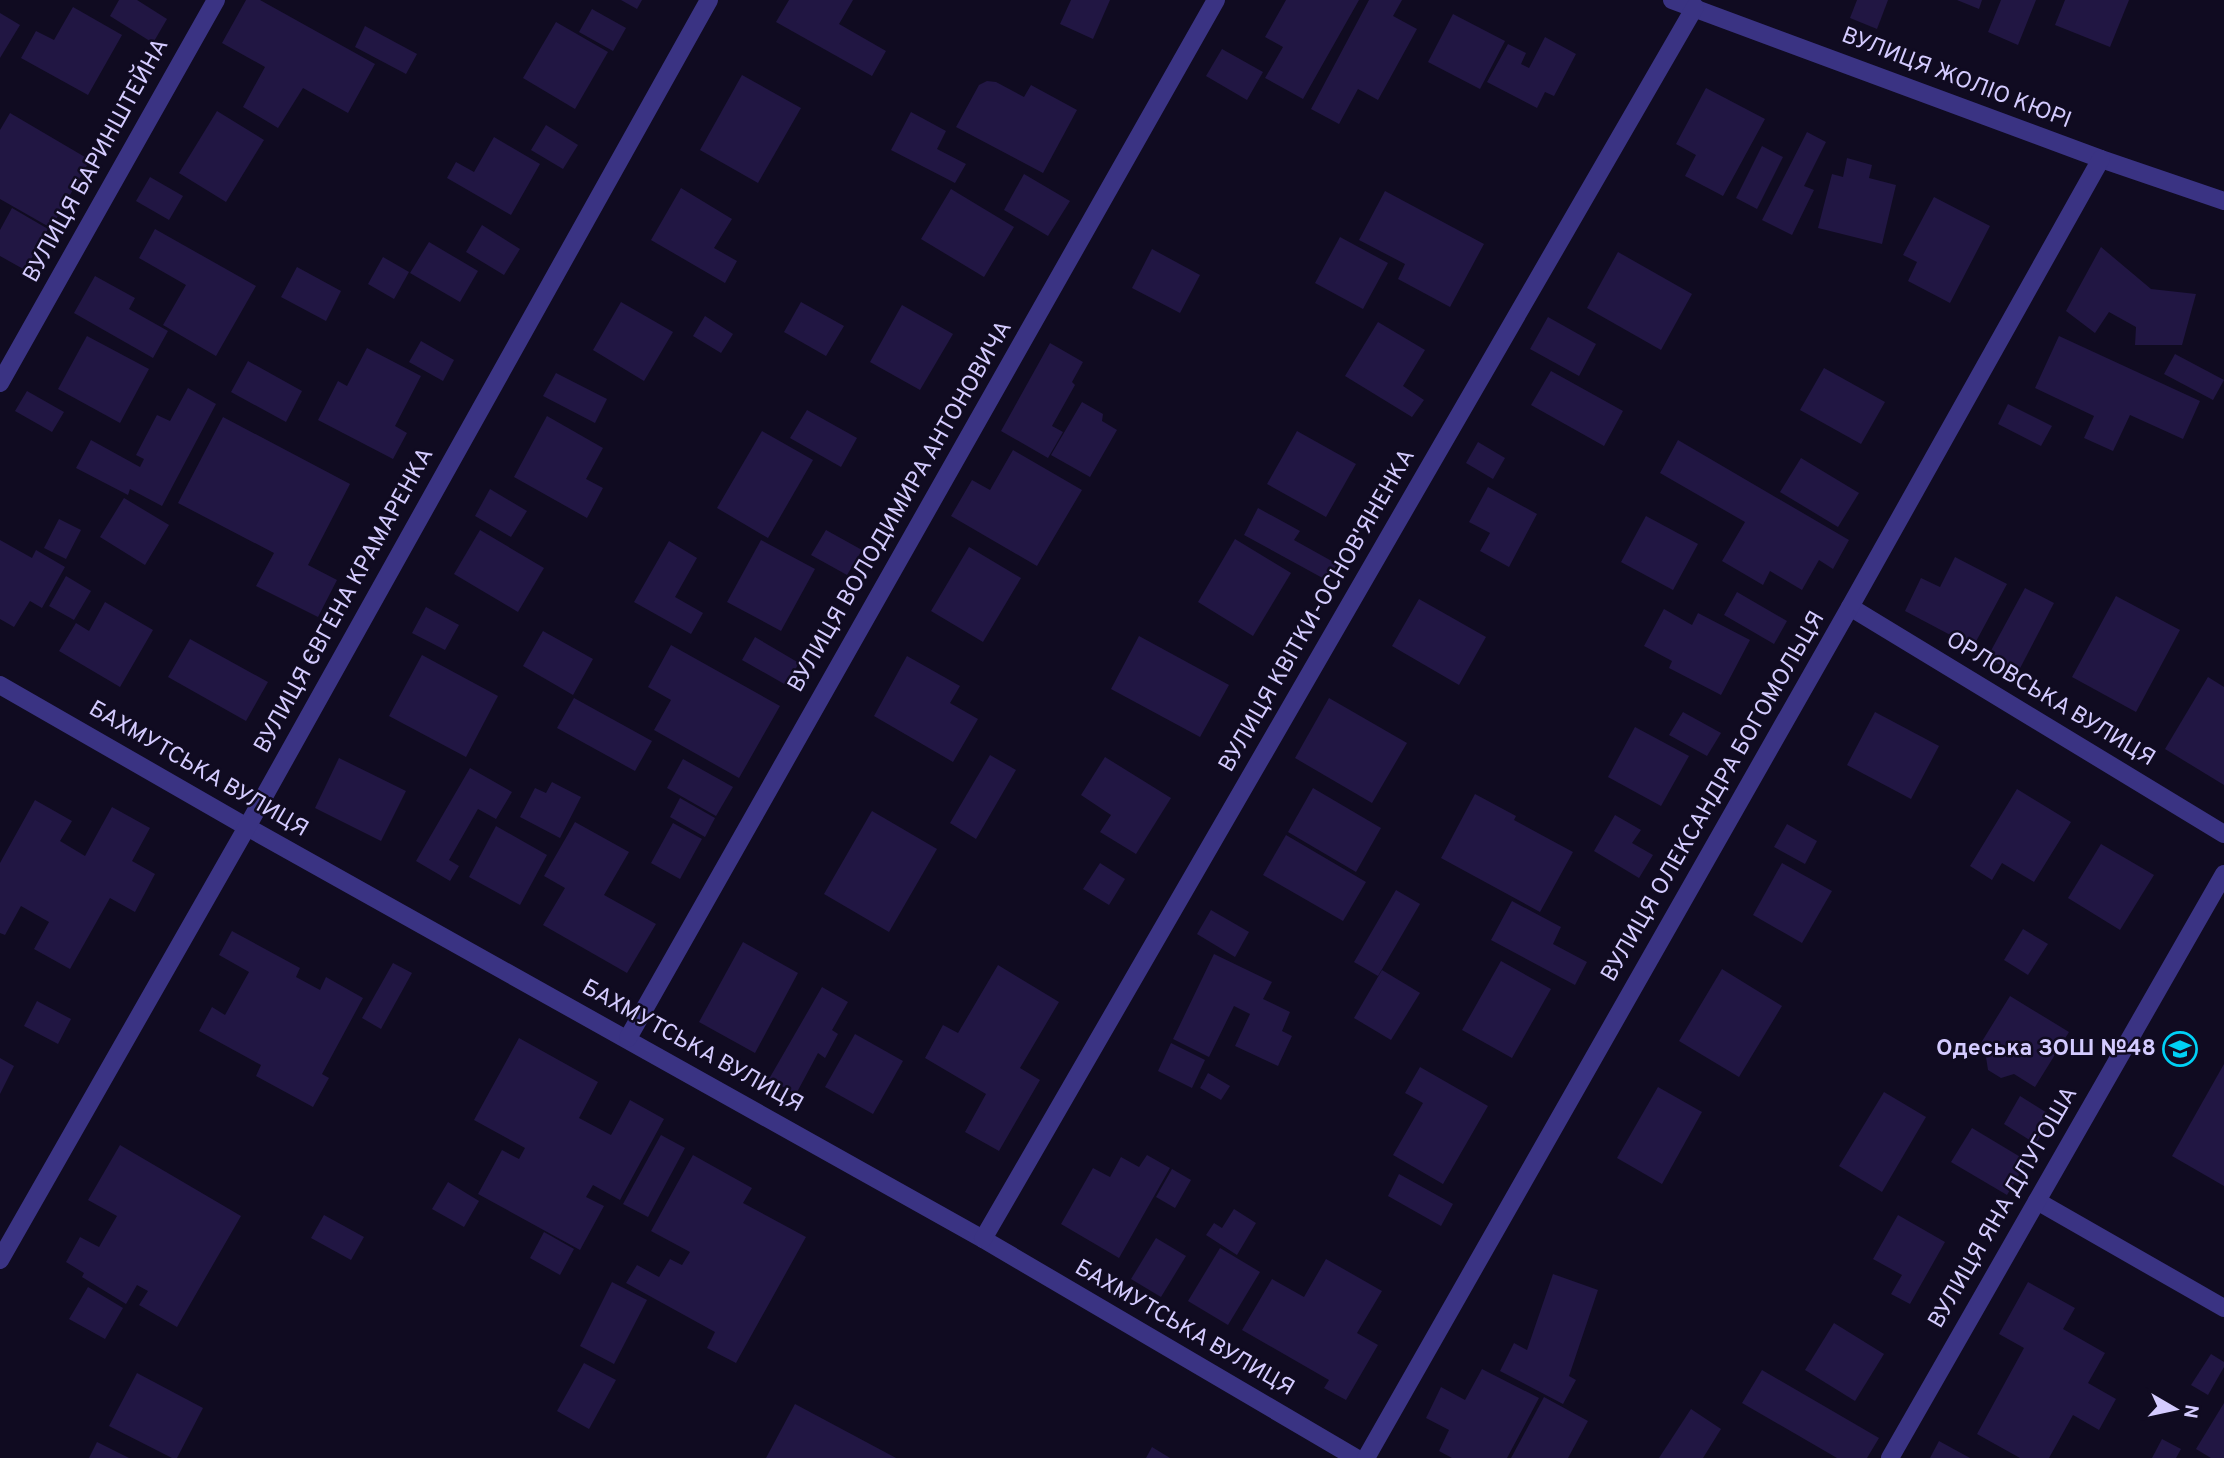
<svg xmlns="http://www.w3.org/2000/svg" width="2224" height="1458" font-family="Overpass,sans-serif">
  <rect width="100%" height="100%" fill="#100b21"/>
  <g fill="#211643">
    <polygon points="119,0 137,0 167,19 153,43 110,16"/>
    <polygon points="246,0 260,0 375,64 348,113 303,88 278,128 243,107 265,67 222,43"/>
    <polygon points="621,0 642,0 637,9"/>
    <polygon points="789,0 853,0 839,24 886,51 872,76 776,22"/>
    <polygon points="1071,0 1110,0 1093,39 1060,24"/>
    <polygon points="1286,0 1359,0 1303,99 1265,78 1283,47 1265,37"/>
    <polygon points="1369,0 1402,0 1393,16 1417,29 1378,100 1358,89 1339,124 1311,109"/>
    <polygon points="1857,0 1888,0 1877,29 1850,18"/>
    <polygon points="1957,0 1982,0 1979,9"/>
    <polygon points="2001,0 2036,0 2018,45 1988,32"/>
    <polygon points="2065,0 2129,0 2110,47 2055,25"/>
    <polygon points="73,7 122,35 88,95 21,58 36,31 54,40"/>
    <polygon points="592,9 626,28 613,51 579,32"/>
    <polygon points="0,13 20,25 0,58"/>
    <polygon points="1453,14 1505,41 1480,89 1428,62"/>
    <polygon points="556,22 608,52 575,109 523,78"/>
    <polygon points="365,26 417,54 406,74 355,47"/>
    <polygon points="1545,37 1576,54 1554,96 1545,92 1537,108 1487,82 1508,44 1526,53 1521,64 1529,68"/>
    <polygon points="1222,49 1263,72 1247,100 1206,76"/>
    <polygon points="742,75 801,108 758,183 700,150"/>
    <polygon points="987,81 996,82 1024,97 1031,85 1077,110 1043,173 956,127 979,85"/>
    <polygon points="1706,88 1765,119 1723,196 1685,176 1696,155 1676,144"/>
    <polygon points="217,111 264,140 226,202 179,173"/>
    <polygon points="911,112 946,131 937,149 966,164 955,183 891,150"/>
    <polygon points="10,113 90,160 51,228 0,199 0,130"/>
    <polygon points="546,125 578,145 563,169 531,150"/>
    <polygon points="1807,132 1826,142 1804,186 1814,190 1792,235 1762,220"/>
    <polygon points="494,137 540,164 511,215 447,178 456,162 474,172"/>
    <polygon points="1762,146 1783,157 1757,209 1736,198"/>
    <polygon points="1847,158 1872,165 1869,178 1896,185 1882,244 1818,228 1832,174 1843,177"/>
    <polygon points="1024,174 1070,201 1048,236 1004,210"/>
    <polygon points="150,177 183,196 169,220 136,201"/>
    <polygon points="681,188 732,219 714,248 737,261 725,283 651,240"/>
    <polygon points="951,189 1014,227 984,277 921,239"/>
    <polygon points="1385,191 1484,244 1450,307 1398,279 1405,264 1359,240"/>
    <polygon points="1934,197 1990,226 1950,303 1908,281 1917,262 1903,255"/>
    <polygon points="12,208 48,229 25,270 0,256 0,230"/>
    <polygon points="482,225 520,249 504,275 466,252"/>
    <polygon points="155,229 256,286 216,356 163,325 186,285 139,258"/>
    <polygon points="1340,237 1388,263 1363,309 1315,283"/>
    <polygon points="429,242 478,271 460,302 410,273"/>
    <polygon points="2101,247 2151,289 2196,294 2182,345 2135,345 2136,327 2109,312 2095,333 2066,311"/>
    <polygon points="1152,249 1200,275 1180,313 1132,288"/>
    <polygon points="1618,252 1692,294 1661,350 1587,308"/>
    <polygon points="383,257 409,272 394,299 368,284"/>
    <polygon points="297,267 341,291 326,321 281,297"/>
    <polygon points="95,276 135,298 129,309 168,331 153,358 74,313"/>
    <polygon points="621,302 673,332 644,381 593,350"/>
    <polygon points="801,302 844,326 826,356 784,332"/>
    <polygon points="902,305 953,334 920,390 870,362"/>
    <polygon points="705,316 733,334 721,353 693,336"/>
    <polygon points="1548,317 1596,344 1579,376 1530,349"/>
    <polygon points="1378,322 1425,350 1403,386 1424,400 1412,417 1345,376"/>
    <polygon points="87,336 149,369 120,423 58,389"/>
    <polygon points="2059,336 2200,401 2183,439 2130,415 2113,451 2084,438 2094,416 2035,388"/>
    <polygon points="421,341 454,360 443,381 409,362"/>
    <polygon points="1050,343 1083,362 1072,382 1075,385 1052,426 1063,432 1048,458 1001,431"/>
    <polygon points="367,348 421,376 395,426 407,433 393,459 318,420 338,381 347,386"/>
    <polygon points="2175,354 2224,380 2213,400 2164,374"/>
    <polygon points="248,361 302,391 286,422 231,392"/>
    <polygon points="1824,368 1885,402 1861,444 1800,410"/>
    <polygon points="1551,371 1623,411 1604,446 1531,405"/>
    <polygon points="556,373 607,399 595,423 543,396"/>
    <polygon points="188,388 216,404 162,506 130,489 128,495 76,468 91,440 140,467 144,459 136,455 157,415 170,421"/>
    <polygon points="27,391 64,412 52,432 15,411"/>
    <polygon points="1082,402 1103,414 1102,421 1117,430 1090,477 1051,455"/>
    <polygon points="2008,404 2052,426 2041,446 1998,424"/>
    <polygon points="807,410 857,438 841,467 790,438"/>
    <polygon points="547,416 603,448 586,479 603,488 587,518 514,477"/>
    <polygon points="223,417 350,484 308,565 337,580 318,617 256,586 274,553 178,503"/>
    <polygon points="762,431 813,460 768,538 717,508"/>
    <polygon points="1297,431 1356,464 1326,517 1267,484"/>
    <polygon points="1678,440 1849,540 1833,569 1819,560 1802,590 1770,571 1763,585 1722,561 1745,522 1660,473"/>
    <polygon points="1478,442 1505,458 1493,479 1466,463"/>
    <polygon points="1013,450 1082,490 1037,566 951,516 972,480 990,490"/>
    <polygon points="1801,458 1859,493 1838,527 1780,492"/>
    <polygon points="1488,487 1537,514 1509,567 1480,551 1490,533 1469,522"/>
    <polygon points="490,489 527,511 511,537 475,516"/>
    <polygon points="124,498 169,525 145,565 100,537"/>
    <polygon points="1258,508 1300,531 1294,540 1337,564 1328,581 1244,535"/>
    <polygon points="1646,516 1698,544 1673,590 1621,562"/>
    <polygon points="59,519 81,530 66,559 44,548"/>
    <polygon points="480,530 544,568 518,612 454,574"/>
    <polygon points="826,530 862,550 847,575 811,555"/>
    <polygon points="1235,539 1291,573 1253,636 1198,602"/>
    <polygon points="0,540 32,558 36,550 65,567 42,608 30,601 14,627 0,619"/>
    <polygon points="761,540 815,569 781,631 727,602"/>
    <polygon points="669,541 697,558 675,597 703,613 691,634 634,602"/>
    <polygon points="969,547 1021,578 983,642 931,611"/>
    <polygon points="1955,557 2007,584 1973,647 1905,611 1921,578 1940,587"/>
    <polygon points="66,576 91,591 74,620 49,606"/>
    <polygon points="2025,588 2054,603 2017,674 1987,658"/>
    <polygon points="1737,592 1787,621 1774,644 1724,615"/>
    <polygon points="2116,596 2180,630 2136,712 2072,677"/>
    <polygon points="1419,599 1486,637 1459,685 1392,646"/>
    <polygon points="105,602 153,630 120,687 59,651 76,623 89,631"/>
    <polygon points="426,607 459,625 445,650 412,633"/>
    <polygon points="1664,609 1692,625 1698,613 1750,640 1721,695 1669,668 1672,661 1644,646"/>
    <polygon points="543,631 593,659 573,695 523,666"/>
    <polygon points="1139,636 1229,685 1200,737 1111,689"/>
    <polygon points="755,637 799,663 786,685 742,660"/>
    <polygon points="190,639 268,682 246,721 168,677"/>
    <polygon points="671,645 780,706 739,778 654,730 671,700 648,687"/>
    <polygon points="422,655 498,696 466,757 389,716"/>
    <polygon points="907,656 960,686 950,703 978,719 953,762 874,716"/>
    <polygon points="2208,677 2224,687 2224,785 2165,749"/>
    <polygon points="574,698 652,741 635,771 557,728"/>
    <polygon points="1329,698 1407,743 1372,803 1295,758"/>
    <polygon points="1683,712 1721,733 1707,756 1669,735"/>
    <polygon points="1875,712 1939,746 1911,799 1847,765"/>
    <polygon points="1635,727 1689,756 1661,806 1608,777"/>
    <polygon points="990,755 1016,770 976,839 950,823"/>
    <polygon points="1105,757 1171,798 1136,854 1100,832 1111,815 1081,795"/>
    <polygon points="339,758 406,791 381,841 315,808"/>
    <polygon points="683,759 733,787 716,816 667,788"/>
    <polygon points="470,768 512,792 496,819 478,809 449,860 459,866 450,881 416,861"/>
    <polygon points="552,782 581,797 560,838 520,817 535,788 546,793"/>
    <polygon points="1313,788 1381,828 1356,872 1288,832"/>
    <polygon points="2017,789 2071,822 2034,882 2002,863 1992,880 1970,866"/>
    <polygon points="1475,794 1516,816 1514,820 1573,852 1540,912 1441,858"/>
    <polygon points="680,798 715,818 705,837 670,817"/>
    <polygon points="35,800 72,821 60,841 85,856 112,807 150,828 132,861 155,874 135,912 110,898 70,969 34,949 49,922 21,906 5,935 0,933 0,863"/>
    <polygon points="872,811 937,849 889,932 824,894"/>
    <polygon points="1615,815 1641,830 1632,843 1653,855 1639,878 1594,851"/>
    <polygon points="575,822 629,852 604,895 656,924 627,973 543,925 565,888 544,876"/>
    <polygon points="673,823 702,839 680,879 651,863"/>
    <polygon points="1787,824 1817,841 1805,864 1774,847"/>
    <polygon points="496,826 547,855 520,905 469,877"/>
    <polygon points="1286,835 1366,882 1343,921 1263,875"/>
    <polygon points="2101,844 2154,875 2120,930 2068,898"/>
    <polygon points="1100,863 1125,879 1109,905 1083,889"/>
    <polygon points="1782,863 1832,891 1802,943 1753,915"/>
    <polygon points="1396,890 1420,904 1378,976 1354,962"/>
    <polygon points="1512,901 1561,927 1553,944 1587,962 1575,985 1491,940"/>
    <polygon points="1211,910 1249,932 1235,957 1197,934"/>
    <polygon points="2023,929 2048,944 2028,975 2004,960"/>
    <polygon points="232,931 300,968 296,977 320,990 326,977 363,998 322,1074 329,1078 313,1107 256,1076 261,1065 199,1031 212,1007 225,1015 249,972 219,955"/>
    <polygon points="743,942 798,973 755,1053 699,1022"/>
    <polygon points="1214,954 1272,982 1263,999 1290,1012 1282,1031 1292,1036 1278,1066 1235,1046 1250,1014 1234,1006 1209,1057 1173,1039"/>
    <polygon points="1501,961 1551,989 1512,1058 1462,1030"/>
    <polygon points="393,963 412,973 381,1029 362,1018"/>
    <polygon points="998,965 1059,1002 1020,1068 1040,1080 999,1151 965,1132 986,1094 925,1058 943,1025 958,1033"/>
    <polygon points="1722,969 1782,1006 1739,1077 1679,1041"/>
    <polygon points="1382,970 1420,993 1391,1040 1354,1018"/>
    <polygon points="822,987 848,1002 832,1030 838,1034 825,1058 818,1053 796,1094 769,1079"/>
    <polygon points="2010,996 2069,1032 2035,1087 2014,1074 2001,1078 1988,1070 1986,1057 1976,1051"/>
    <polygon points="37,1001 71,1019 58,1044 24,1026"/>
    <polygon points="855,1034 903,1061 873,1114 825,1087"/>
    <polygon points="519,1038 598,1082 579,1118 611,1135 630,1100 664,1119 620,1200 593,1185 586,1197 604,1206 580,1250 478,1194 502,1150 519,1159 525,1148 474,1120"/>
    <polygon points="1171,1043 1205,1060 1192,1088 1158,1071"/>
    <polygon points="0,1058 14,1066 0,1094"/>
    <polygon points="2224,1064 2224,1186 2172,1156"/>
    <polygon points="1420,1067 1488,1106 1443,1184 1393,1155 1423,1103 1405,1093"/>
    <polygon points="1208,1073 1230,1086 1221,1100 1200,1088"/>
    <polygon points="1658,1087 1702,1112 1662,1184 1617,1158"/>
    <polygon points="1884,1092 1926,1117 1882,1192 1839,1166"/>
    <polygon points="2020,1096 2052,1116 2036,1144 2004,1124"/>
    <polygon points="1972,1128 2027,1161 2007,1195 1951,1162"/>
    <polygon points="661,1135 685,1148 648,1217 623,1204"/>
    <polygon points="120,1145 241,1216 177,1327 139,1305 148,1291 137,1285 126,1304 82,1277 84,1273 66,1262 80,1237 99,1247 117,1216 88,1200"/>
    <polygon points="693,1155 752,1188 743,1203 806,1237 736,1363 707,1348 715,1332 626,1283 637,1265 659,1277 670,1259 682,1265 690,1252 651,1231"/>
    <polygon points="1147,1155 1170,1168 1119,1258 1061,1224 1093,1168 1110,1177 1121,1157 1139,1167"/>
    <polygon points="1172,1169 1191,1180 1175,1208 1156,1197"/>
    <polygon points="1399,1174 1453,1204 1441,1226 1388,1196"/>
    <polygon points="448,1182 479,1201 464,1227 432,1209"/>
    <polygon points="1234,1209 1256,1223 1237,1255 1206,1235 1214,1223 1222,1228"/>
    <polygon points="324,1215 364,1237 351,1260 311,1238"/>
    <polygon points="1898,1215 1945,1242 1910,1304 1891,1294 1902,1275 1873,1259"/>
    <polygon points="544,1232 574,1249 560,1275 530,1258"/>
    <polygon points="1156,1238 1186,1256 1161,1297 1131,1279"/>
    <polygon points="1220,1248 1260,1272 1228,1325 1188,1301"/>
    <polygon points="1326,1259 1382,1291 1357,1333 1378,1345 1346,1400 1324,1388 1329,1380 1242,1330 1272,1279 1304,1297"/>
    <polygon points="1553,1274 1598,1290 1569,1376 1576,1380 1563,1404 1500,1371 1514,1343 1527,1350"/>
    <polygon points="612,1282 647,1300 614,1364 580,1346"/>
    <polygon points="2028,1282 2075,1308 2063,1329 2105,1353 2088,1383 2116,1399 2099,1430 2073,1415 2049,1458 2020,1458 1977,1434 2024,1348 1999,1334"/>
    <polygon points="88,1287 123,1308 105,1339 69,1319"/>
    <polygon points="1834,1323 1884,1354 1855,1401 1805,1370"/>
    <polygon points="2211,1354 2224,1362 2224,1367 2208,1395 2191,1385"/>
    <polygon points="584,1363 616,1380 589,1429 557,1411"/>
    <polygon points="1482,1369 1539,1398 1507,1458 1452,1458 1439,1451 1449,1430 1426,1418 1441,1387 1465,1400"/>
    <polygon points="1762,1370 1879,1438 1867,1458 1837,1458 1742,1403"/>
    <polygon points="137,1373 203,1408 177,1458 172,1458 109,1426"/>
    <polygon points="1544,1397 1588,1421 1568,1458 1511,1458"/>
    <polygon points="2224,1403 2224,1458 2211,1458 2196,1449"/>
    <polygon points="795,1404 896,1458 766,1458"/>
    <polygon points="1691,1409 1721,1429 1703,1458 1659,1458"/>
    <polygon points="2162,1439 2181,1449 2176,1458 2152,1458"/>
    <polygon points="1939,1441 1970,1458 1930,1458"/>
    <polygon points="97,1442 129,1458 89,1458"/>
    <polygon points="1152,1447 1170,1458 1146,1458"/>
  </g>
  <g fill="none" stroke-linecap="round" stroke-linejoin="round">
    <g stroke="#3a3383" stroke-width="18">
      <polyline points="1672,0 2101,159 2224,201"/>
      <polyline points="0,383 216,0"/>
      <polyline points="1850,607 2224,834"/>
      <polyline points="0,685 247,827 983,1239 1356,1458"/>
      <polyline points="628,1038 1216,0"/>
      <polyline points="2037,1201 2224,1308"/>
      <polyline points="983,1239 1695,7"/>
      <polyline points="0,1260 247,827 709,0"/>
      <polyline points="1366,1458 1850,607 2101,159"/>
      <polyline points="1890,1458 2224,874"/>
    </g>
  </g>
  <defs>
    <g id="school-ring" transform="scale(1.75)"><circle r="9.5" fill="#100b21" stroke="#00d1f6" stroke-width="1.5"/><path d="M0-5L7-2L0 1L-7-2ZM-4 1L0 2.5L4 1V4Q0 6-4 4Z" fill="#00d1f6"/></g>
  </defs>
  <g fill-rule="evenodd">
    <use href="#school-ring" x="2180" y="1049"/>
  </g>
  <g text-anchor="middle" dominant-baseline="central" stroke-width="5" stroke-linejoin="round" paint-order="stroke">
    <g font-size="23" fill="#d4cbff" stroke="#100b21">
      <text transform="translate(1956 79) rotate(21)">ВУЛИЦЯ ЖОЛІО КЮРІ</text>
      <text transform="translate(97 161) rotate(-61)">ВУЛИЦЯ БАРИНШТЕЙНА</text>
      <text transform="translate(901 507) rotate(-60)">ВУЛИЦЯ ВОЛОДИМИРА АНТОНОВИЧА</text>
      <text transform="translate(345 601) rotate(-61)">ВУЛИЦЯ ЄВГЕНА КРАМАРЕНКА</text>
      <text transform="translate(1318 611) rotate(-60)">ВУЛИЦЯ КВІТКИ-ОСНОВ'ЯНЕНКА</text>
      <text transform="translate(2050 700) rotate(31)">ОРЛОВСЬКА ВУЛИЦЯ</text>
      <text transform="translate(198 770) rotate(30)">БАХМУТСЬКА ВУЛИЦЯ</text>
      <text transform="translate(1714 797) rotate(-60)">ВУЛИЦЯ ОЛЕКСАНДРА БОГОМОЛЬЦЯ</text>
      <text transform="translate(692 1047) rotate(29)">БАХМУТСЬКА ВУЛИЦЯ</text>
      <text transform="translate(2004 1208) rotate(-60)">ВУЛИЦЯ ЯНА ДЛУГОША</text>
      <text transform="translate(1184 1329) rotate(30)">БАХМУТСЬКА ВУЛИЦЯ</text>
    </g>
    <g font-size="23" font-weight="bold" fill="#d4cbff" stroke="#100b21" text-anchor="end">
      <text x="2156" y="1049">Одеська ЗОШ №48</text>
    </g>
  </g>
  <g transform="translate(2175 1409) rotate(99)" stroke="#100b21" stroke-width="5" paint-order="stroke">
  <path d="M0-5L12 26L0 18L-12 26Z" fill="#d4cbff"/>
  <text y="-10" font-size="19" font-weight="bold" text-anchor="middle" fill="#d4cbff">N</text>
  </g>
</svg>
